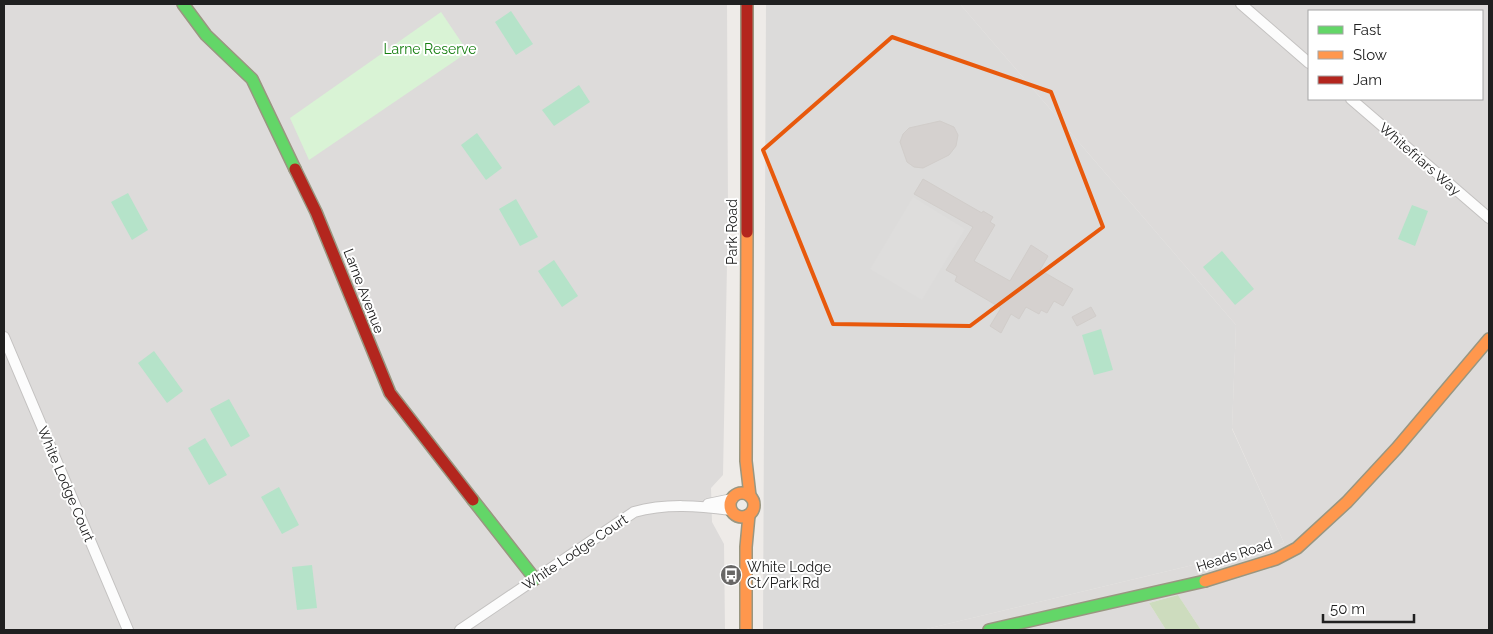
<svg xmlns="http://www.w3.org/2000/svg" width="1493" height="634" font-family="Raleway,sans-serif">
  <rect width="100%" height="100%" fill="#eeebe8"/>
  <g fill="#dddbda" fill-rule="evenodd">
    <polygon points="4,4 727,4 728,212 723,475 711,488 712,522 724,544 725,630 4,630"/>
    <path d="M960 4H1489V630H1201L1178 595 1149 603 1166 630H922L1284 543 1232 428 1236 325ZM1309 11H1482V99H1309Z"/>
  </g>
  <polygon fill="#dcdbda" points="766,4 960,4 1236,325 1232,429 1284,543 922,630 763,630"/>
  <polygon fill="#cddcbe" points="1178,595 1201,630 1166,630 1149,603"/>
  <polygon fill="#d9f3d5" points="441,12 468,52 309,160 290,118"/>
  <g fill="#b5e3c9">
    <polygon points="511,11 533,44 516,55 495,22"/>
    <polygon points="579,85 590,102 554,126 542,110"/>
    <polygon points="477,133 502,168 486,180 461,145"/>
    <polygon points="128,193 148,230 132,240 111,202"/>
    <polygon points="516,199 538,237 520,246 499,209"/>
    <polygon points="1412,205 1428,211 1415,246 1398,239"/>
    <polygon points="1222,251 1254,289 1235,305 1203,267"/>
    <polygon points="554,260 578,296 562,307 538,271"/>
    <polygon points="1101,329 1113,370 1094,375 1082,335"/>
    <polygon points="154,351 183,391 167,403 138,363"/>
    <polygon points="229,399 250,436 231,447 210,409"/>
    <polygon points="205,438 227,475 209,485 188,448"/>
    <polygon points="279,487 299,525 282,534 261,497"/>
    <polygon points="312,565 317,608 297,610 292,567"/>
  </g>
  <polygon fill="#dedddc" points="913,197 965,229 922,300 870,269"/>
  <g fill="#d5d1cf" stroke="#d1cdca">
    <polygon points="940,121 954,127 958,135 956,146 949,155 923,168 914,167 907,162 900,142 903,134 909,128"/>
    <polygon points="923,179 982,213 983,211 993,217 990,222 995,225 974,261 1010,281 1031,245 1048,256 1040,270 1073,289 1063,306 1054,301 1047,313 1041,310 1039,314 1026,307 1019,319 1011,314 1001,333 990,326 1001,308 955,281 957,276 946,270 973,227 914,194"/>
    <polygon points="1091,307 1096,316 1077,326 1072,317"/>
  </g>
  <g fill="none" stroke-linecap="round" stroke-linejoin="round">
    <g stroke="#c4c2c1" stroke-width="12">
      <g id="street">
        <polyline points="1241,4 1309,63"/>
        <polyline points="1351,99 1489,218"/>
        <polyline points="4,337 128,630"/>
        <polyline points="708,504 732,499"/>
        <path d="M460 630 634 512C666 503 699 506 731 510"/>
      </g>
    </g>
    <g stroke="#999680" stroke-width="14">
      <g id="fast">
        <polyline points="183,4 206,35 252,79 295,169"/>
        <polyline points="473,500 535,579"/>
        <polyline points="989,630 1205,581"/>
      </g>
    </g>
    <g stroke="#999680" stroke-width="14">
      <g id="slow">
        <polyline points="747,232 746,461 750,496"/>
        <circle cx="742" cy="505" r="12"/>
        <polyline points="1205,581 1276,559 1297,548 1347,502 1397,448 1489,339"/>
        <polyline points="746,630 746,547 749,515"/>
      </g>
    </g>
    <g stroke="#999680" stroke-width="14">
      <g id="jam">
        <polyline points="295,169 316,212 390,393 473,500"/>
        <polyline points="747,232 747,4"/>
      </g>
    </g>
    <use href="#street" stroke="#fcfcfc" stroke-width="10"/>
    <use href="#fast" stroke="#63d668" stroke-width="11"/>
    <use href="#slow" stroke="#ff974d" stroke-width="11"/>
    <use href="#jam" stroke="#b3261e" stroke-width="11"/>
  </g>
  <path fill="none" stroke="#e8590c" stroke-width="4" stroke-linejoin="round" d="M892 37 1051 92 1103 227 970 326 833 324 763 150Z"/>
  <defs>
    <g id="bus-disc" transform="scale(1.125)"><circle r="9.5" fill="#686766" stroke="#fff"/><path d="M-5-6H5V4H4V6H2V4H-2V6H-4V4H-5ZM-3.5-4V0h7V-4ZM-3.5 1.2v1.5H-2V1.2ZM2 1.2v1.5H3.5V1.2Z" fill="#fff"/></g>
  </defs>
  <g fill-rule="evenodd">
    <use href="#bus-disc" x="731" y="575"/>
  </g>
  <g text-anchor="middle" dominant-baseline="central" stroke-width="4" stroke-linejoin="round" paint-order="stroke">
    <g font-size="14" fill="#147e0e" stroke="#fff">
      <text x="430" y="49">Larne Reserve</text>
    </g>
    <g font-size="14" fill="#202020" stroke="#fff">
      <text transform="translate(1420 159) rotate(41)">Whitefriars Way</text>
      <text transform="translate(732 232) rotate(-90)">Park Road</text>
      <text transform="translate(364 291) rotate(69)">Larne Avenue</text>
      <text transform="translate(66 484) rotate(67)">White Lodge Court</text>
      <text transform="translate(575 552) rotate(-34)">White Lodge Court</text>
      <text transform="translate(1234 555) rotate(-18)">Heads Road</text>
    </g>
    <g font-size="14" fill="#202020" stroke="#fff" text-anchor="start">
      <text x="747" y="567">White Lodge<tspan x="747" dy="16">Ct/Park Rd</tspan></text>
    </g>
  </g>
  <rect width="1493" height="634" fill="none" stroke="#202020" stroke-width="10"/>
  <rect x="1308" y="10" width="175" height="90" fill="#ffffff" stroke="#a6a6a6"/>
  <rect x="1318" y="26" width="25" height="8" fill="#63d668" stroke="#a6a6a6"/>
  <text x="1353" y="35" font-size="15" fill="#202020">Fast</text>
  <rect x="1318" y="51" width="25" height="8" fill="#ff974d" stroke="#a6a6a6"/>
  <text x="1353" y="60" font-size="15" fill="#202020">Slow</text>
  <rect x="1318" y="76" width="25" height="8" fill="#b3261e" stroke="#a6a6a6"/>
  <text x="1353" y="85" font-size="15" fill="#202020">Jam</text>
  <path d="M1323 614v8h91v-8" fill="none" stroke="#202020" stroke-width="2.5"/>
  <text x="1330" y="614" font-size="15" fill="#202020" stroke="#ffffff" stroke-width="4" paint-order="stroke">50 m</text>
</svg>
